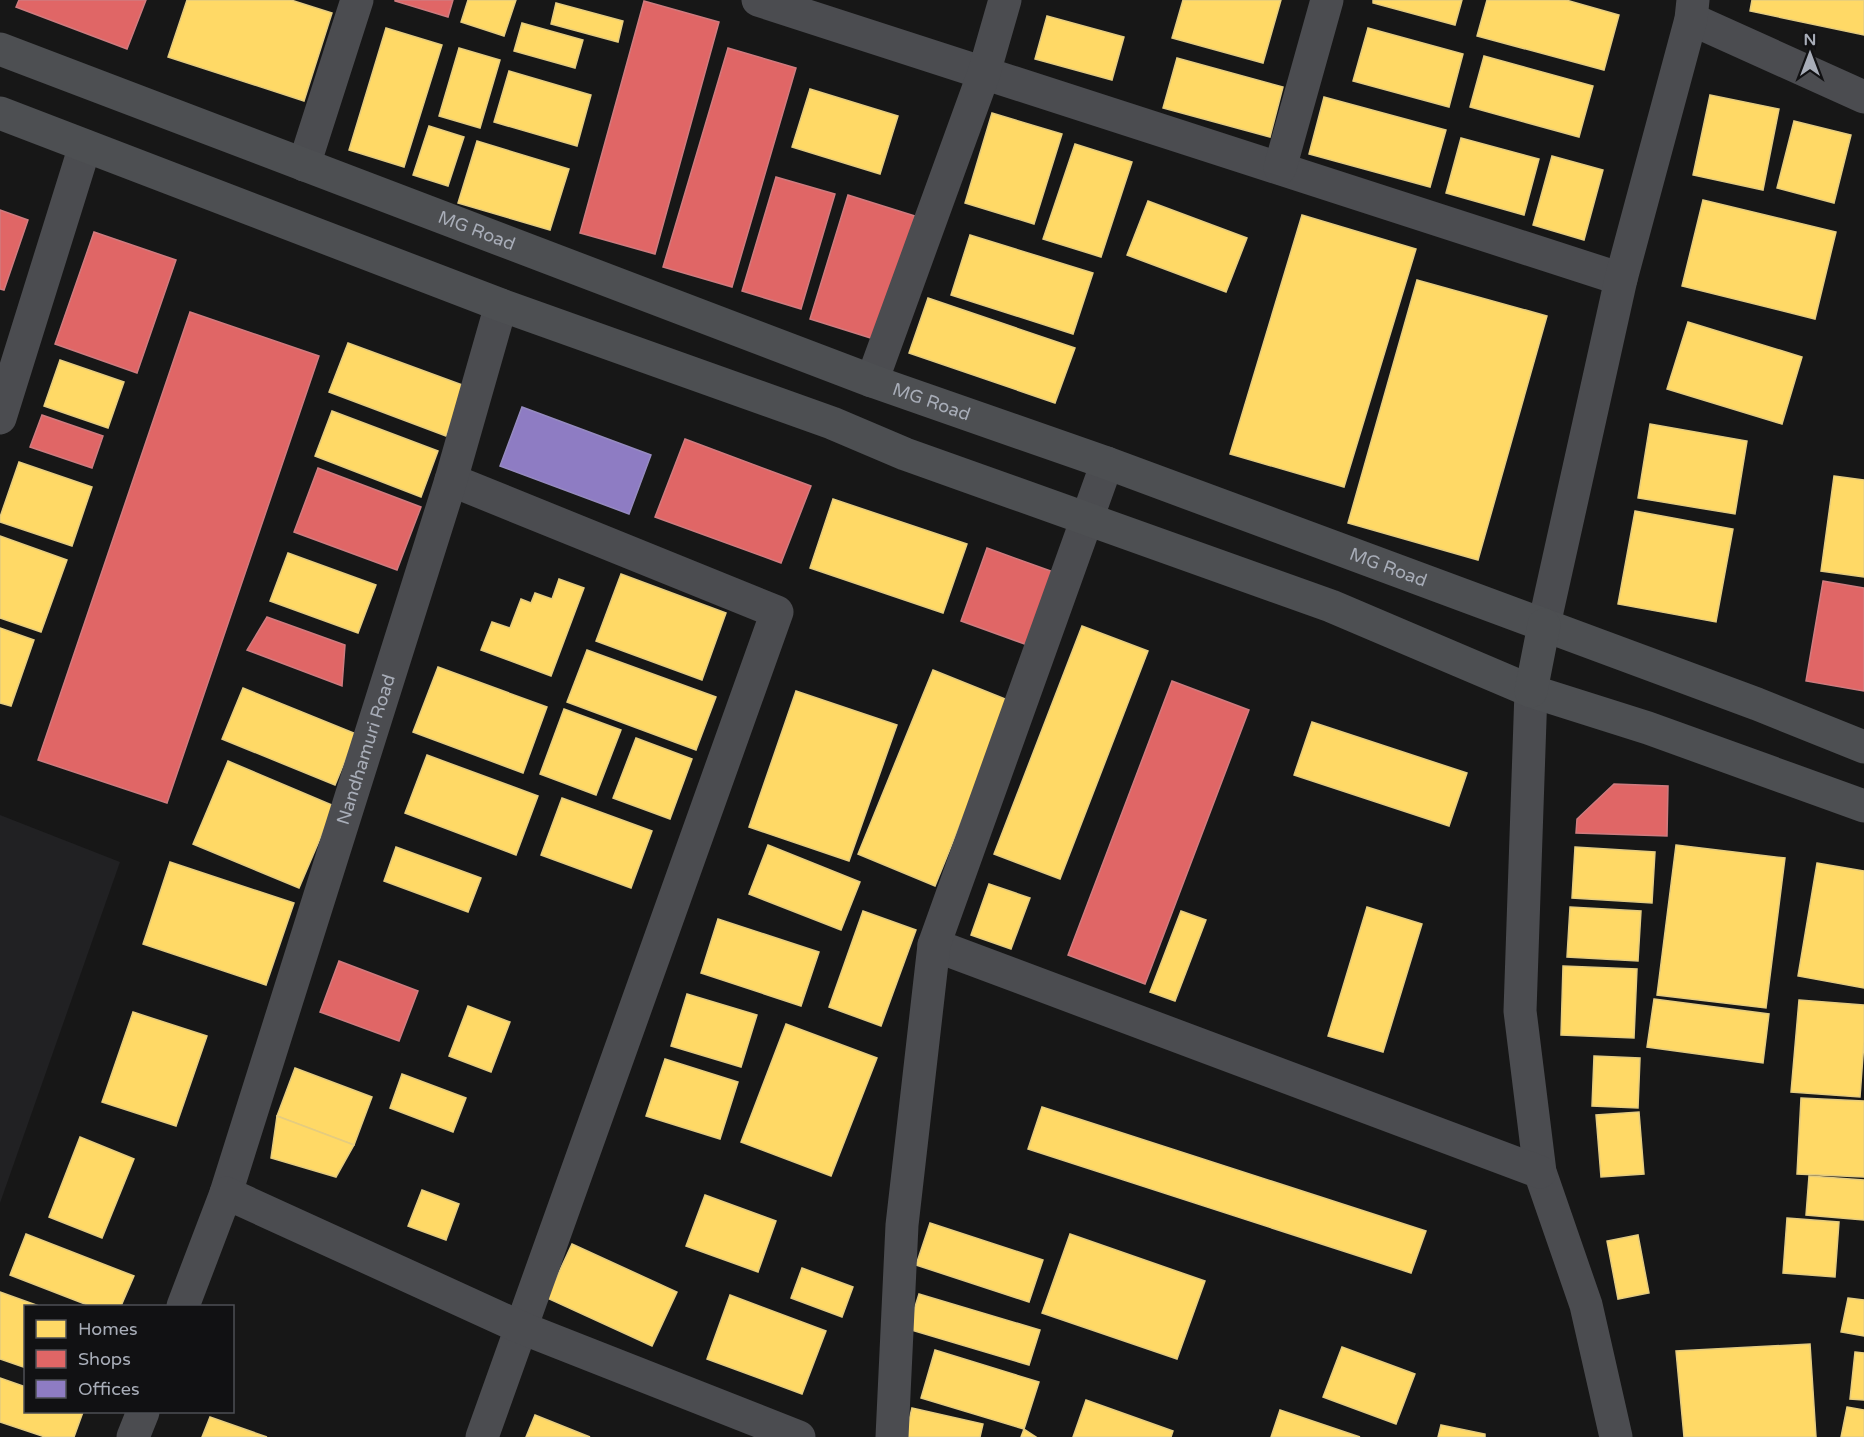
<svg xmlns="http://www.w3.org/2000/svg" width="1864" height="1437" font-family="'Varela Round',sans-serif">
  <rect width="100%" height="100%" fill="#171717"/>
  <polygon fill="#212123" points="0,815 120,862 0,1203"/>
  <g fill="#ffd966" stroke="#e5cc7f" stroke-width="1.5">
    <polygon points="187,0 291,0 332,13 304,101 168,57"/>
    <polygon points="468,0 516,0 504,36 461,22"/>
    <polygon points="1183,0 1281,0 1263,63 1172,38"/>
    <polygon points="1373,0 1462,0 1455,25 1373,3"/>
    <polygon points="1487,0 1566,0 1619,15 1604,70 1477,36"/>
    <polygon points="1752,0 1864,0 1864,35 1750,11"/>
    <polygon points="556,3 623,21 618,42 551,24"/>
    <polygon points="1047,16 1124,37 1112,80 1035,59"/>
    <polygon points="522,23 583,40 575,68 514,51"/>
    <polygon points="386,28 442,45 404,167 349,150"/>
    <polygon points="1368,28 1463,54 1449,107 1353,81"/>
    <polygon points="459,48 500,60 480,128 439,116"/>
    <polygon points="1484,56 1593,86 1579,137 1470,107"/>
    <polygon points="1177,58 1283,87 1270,137 1163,108"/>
    <polygon points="509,71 591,95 577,146 494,122"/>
    <polygon points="810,89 898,116 880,174 792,147"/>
    <polygon points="1710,95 1779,109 1763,190 1693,175"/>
    <polygon points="1324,97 1446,130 1430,187 1309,154"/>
    <polygon points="992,113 1062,134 1034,224 965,203"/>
    <polygon points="1794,121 1851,135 1834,203 1777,188"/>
    <polygon points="429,126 464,137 448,186 413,175"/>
    <polygon points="1461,138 1539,159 1524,215 1446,193"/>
    <polygon points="477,141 569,169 550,230 458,203"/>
    <polygon points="1075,144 1132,162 1101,257 1043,239"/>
    <polygon points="1552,156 1603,170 1584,240 1533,225"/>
    <polygon points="1703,200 1836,232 1815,319 1682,286"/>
    <polygon points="1148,201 1247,238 1226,292 1127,255"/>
    <polygon points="1302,215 1416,249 1344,487 1230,454"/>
    <polygon points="970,235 1093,273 1073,334 951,295"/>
    <polygon points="1417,280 1547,316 1478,560 1348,523"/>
    <polygon points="928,298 1075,348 1055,403 909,353"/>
    <polygon points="1688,322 1802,357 1782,424 1667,389"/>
    <polygon points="348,343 465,386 446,436 329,392"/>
    <polygon points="60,360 124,382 108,428 44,406"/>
    <polygon points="332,411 438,451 421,497 315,456"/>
    <polygon points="1650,424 1747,441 1735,514 1638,498"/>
    <polygon points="19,462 92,487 72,546 0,522 0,517"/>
    <polygon points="1834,476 1864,480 1864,577 1821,571"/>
    <polygon points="833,499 967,544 943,613 810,568"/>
    <polygon points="1635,511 1733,529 1716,622 1618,604"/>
    <polygon points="0,536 67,560 41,632 0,618"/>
    <polygon points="288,553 376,585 358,633 270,601"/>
    <polygon points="621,574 726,613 702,680 596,641"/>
    <polygon points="559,579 584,588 551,676 481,650 492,622 510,628 521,599 531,603 535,593 552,599"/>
    <polygon points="1082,626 1148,651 1060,879 994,854"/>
    <polygon points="0,628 34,640 11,706 0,703"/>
    <polygon points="587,650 716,697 696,750 567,702"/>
    <polygon points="438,667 547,707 523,773 413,732"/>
    <polygon points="933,670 1010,701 935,886 858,854"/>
    <polygon points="243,688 356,734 335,785 222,739"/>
    <polygon points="796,691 897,725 849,861 749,827"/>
    <polygon points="564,709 621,730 596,795 540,774"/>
    <polygon points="1312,722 1467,773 1449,826 1294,775"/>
    <polygon points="636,738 692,759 670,819 613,798"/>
    <polygon points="427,755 538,796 516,855 405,813"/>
    <polygon points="228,761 334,806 299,888 193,844"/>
    <polygon points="562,798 652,831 631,888 541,855"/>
    <polygon points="768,845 860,882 841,930 749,894"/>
    <polygon points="1676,845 1785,858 1766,1008 1657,995"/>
    <polygon points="396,847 481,878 468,912 384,881"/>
    <polygon points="1575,847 1655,852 1652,903 1572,898"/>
    <polygon points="170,862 294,903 266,985 143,944"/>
    <polygon points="1817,863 1864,871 1864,988 1798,976"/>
    <polygon points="989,884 1030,898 1011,949 971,935"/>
    <polygon points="1367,907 1422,924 1383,1052 1328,1036"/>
    <polygon points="1570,907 1641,911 1638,961 1567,957"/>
    <polygon points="863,911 916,930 881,1026 829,1007"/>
    <polygon points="1181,911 1206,920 1175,1001 1150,992"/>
    <polygon points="718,919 819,952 801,1006 701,973"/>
    <polygon points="1563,966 1637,969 1634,1038 1561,1035"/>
    <polygon points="687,994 757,1015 741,1067 671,1046"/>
    <polygon points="1654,999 1769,1014 1763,1063 1647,1047"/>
    <polygon points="1799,1000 1864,1005 1864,1042 1860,1097 1791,1092"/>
    <polygon points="468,1006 510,1022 491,1072 449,1056"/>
    <polygon points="133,1012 207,1036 176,1126 102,1102"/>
    <polygon points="786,1024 877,1058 831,1176 741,1142"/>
    <polygon points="1594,1056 1640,1058 1638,1108 1592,1106"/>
    <polygon points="665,1059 738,1082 720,1139 646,1116"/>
    <polygon points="295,1068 372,1097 354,1145 277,1116"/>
    <polygon points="402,1074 466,1098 453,1132 390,1108"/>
    <polygon points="1801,1098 1864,1101 1864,1177 1797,1174"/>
    <polygon points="1042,1107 1426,1231 1411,1273 1028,1149"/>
    <polygon points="1639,1112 1644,1174 1601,1177 1596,1115"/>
    <polygon points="277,1116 354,1145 336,1177 271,1158"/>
    <polygon points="80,1137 134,1159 102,1238 49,1217"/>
    <polygon points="1809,1176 1864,1180 1864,1220 1806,1215"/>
    <polygon points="422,1190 459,1204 446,1240 408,1226"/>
    <polygon points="705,1195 776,1221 758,1272 686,1246"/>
    <polygon points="1787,1218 1839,1222 1835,1277 1783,1273"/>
    <polygon points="930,1223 1043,1260 1029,1302 916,1265"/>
    <polygon points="26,1234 134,1276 121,1306 90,1306 10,1275"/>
    <polygon points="1070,1234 1205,1281 1177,1359 1042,1313"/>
    <polygon points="1638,1235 1649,1293 1618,1299 1607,1241"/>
    <polygon points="572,1244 677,1292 652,1346 547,1298"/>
    <polygon points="802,1268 853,1287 842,1317 791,1298"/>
    <polygon points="0,1292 39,1306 26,1306 26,1368 0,1359"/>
    <polygon points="919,1294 1040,1330 1029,1365 908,1329"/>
    <polygon points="730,1295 826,1331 802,1394 707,1359"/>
    <polygon points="1848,1298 1864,1300 1864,1336 1841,1332"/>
    <polygon points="1810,1344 1816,1437 1684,1437 1676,1351"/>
    <polygon points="1342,1347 1415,1374 1396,1424 1323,1397"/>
    <polygon points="935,1350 1039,1382 1024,1429 921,1398"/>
    <polygon points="1855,1352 1864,1353 1864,1400 1850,1399"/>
    <polygon points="0,1378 26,1387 26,1412 83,1412 74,1437 45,1437 0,1422"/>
    <polygon points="1086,1400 1173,1431 1171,1437 1073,1437"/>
    <polygon points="1847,1407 1864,1410 1864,1437 1841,1437"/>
    <polygon points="912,1408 983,1424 980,1437 905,1437"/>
    <polygon points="1280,1410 1360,1437 1271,1437"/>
    <polygon points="535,1415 590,1437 526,1437"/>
    <polygon points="210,1417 267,1437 202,1437"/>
    <polygon points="1441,1425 1485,1434 1485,1437 1438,1437"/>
    <polygon points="1024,1429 1036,1437 1021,1437"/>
  </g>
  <g fill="#e06666" stroke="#cf7b7f" stroke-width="1.5">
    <polygon points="19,0 146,0 127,49 16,7"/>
    <polygon points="395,0 453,0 448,17 395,1"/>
    <polygon points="644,1 719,22 655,254 580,233"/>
    <polygon points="728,48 796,68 732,287 663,267"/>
    <polygon points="776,177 835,194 801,309 742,291"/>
    <polygon points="848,195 915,216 877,340 810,319"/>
    <polygon points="0,210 28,220 4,290 0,289"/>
    <polygon points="94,232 176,260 137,373 55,344"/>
    <polygon points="190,312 319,356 167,803 38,760"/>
    <polygon points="42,415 103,436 92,468 30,447"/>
    <polygon points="685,439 811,486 781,563 655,517"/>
    <polygon points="318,468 421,507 397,570 294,532"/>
    <polygon points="987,548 1059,574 1033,647 961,621"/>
    <polygon points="1823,581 1864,588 1864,691 1806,681"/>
    <polygon points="267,617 345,645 342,686 247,650"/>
    <polygon points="1172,681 1249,710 1145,984 1068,955"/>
    <polygon points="1614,784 1668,786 1667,836 1576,833 1577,819"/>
    <polygon points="339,961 418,991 399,1041 320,1012"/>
  </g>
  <polygon fill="#8e7cc3" stroke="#968bc0" stroke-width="1.5" points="522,407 651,455 629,514 500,466"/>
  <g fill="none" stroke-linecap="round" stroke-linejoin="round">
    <g stroke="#4b4c50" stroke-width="33">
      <polyline points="758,0 1621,279"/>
      <polyline points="1691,19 1864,97"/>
      <polyline points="304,165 357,0"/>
      <polyline points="1280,168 1327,0"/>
      <polyline points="872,381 984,73 1005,0"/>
      <polyline points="0,418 85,146"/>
      <polyline points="451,480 777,612 482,1437"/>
      <polyline points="1544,625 1621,279 1691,19 1693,0"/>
      <polyline points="1531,691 1520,1011 1540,1172 1586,1305 1616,1437"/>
      <polyline points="934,945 1540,1172"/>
      <path id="s1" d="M226 1193 451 480 501 305"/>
      <polyline points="183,1306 226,1193 522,1328 799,1437"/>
      <polyline points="133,1437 143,1412"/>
      <polyline points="892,1437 902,1225 934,945 1107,463"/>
    </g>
    <g stroke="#4d4f52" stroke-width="33">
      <path id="s2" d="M0 49 872 381 1107 463 1757 704 1864 747"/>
      <polyline points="0,113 501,305 832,423 905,454 1331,606 1531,691 1648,728 1864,806"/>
      <polyline points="1531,691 1544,625"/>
    </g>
  </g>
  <g text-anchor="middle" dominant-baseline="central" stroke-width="6" stroke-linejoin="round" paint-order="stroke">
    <g font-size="18" fill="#a8adb8" stroke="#111113">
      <text stroke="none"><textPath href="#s2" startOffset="510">MG Road</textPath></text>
      <text stroke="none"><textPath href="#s2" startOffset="996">MG Road</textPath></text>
      <text stroke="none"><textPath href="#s2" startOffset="1482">MG Road</textPath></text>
      <text stroke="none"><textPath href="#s1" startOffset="465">Nandhamuri Road</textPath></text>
    </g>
  </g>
  <rect x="24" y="1305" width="210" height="108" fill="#111113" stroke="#4d4f55" stroke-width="1.5"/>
  <rect x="36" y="1320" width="30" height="18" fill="#ffd966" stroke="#4d4f55" stroke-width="1.5"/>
  <text x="78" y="1335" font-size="18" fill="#a8adb8">Homes</text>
  <rect x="36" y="1350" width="30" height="18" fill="#e06666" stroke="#4d4f55" stroke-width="1.5"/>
  <text x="78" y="1365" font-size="18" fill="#a8adb8">Shops</text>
  <rect x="36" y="1380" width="30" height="18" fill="#8e7cc3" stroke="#4d4f55" stroke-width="1.5"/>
  <text x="78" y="1395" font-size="18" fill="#a8adb8">Offices</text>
  <g transform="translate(1810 54)" stroke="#111113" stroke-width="4.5" paint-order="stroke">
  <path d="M0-4.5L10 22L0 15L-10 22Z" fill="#a8adb8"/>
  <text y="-9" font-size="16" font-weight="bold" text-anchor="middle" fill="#a8adb8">N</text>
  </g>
</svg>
